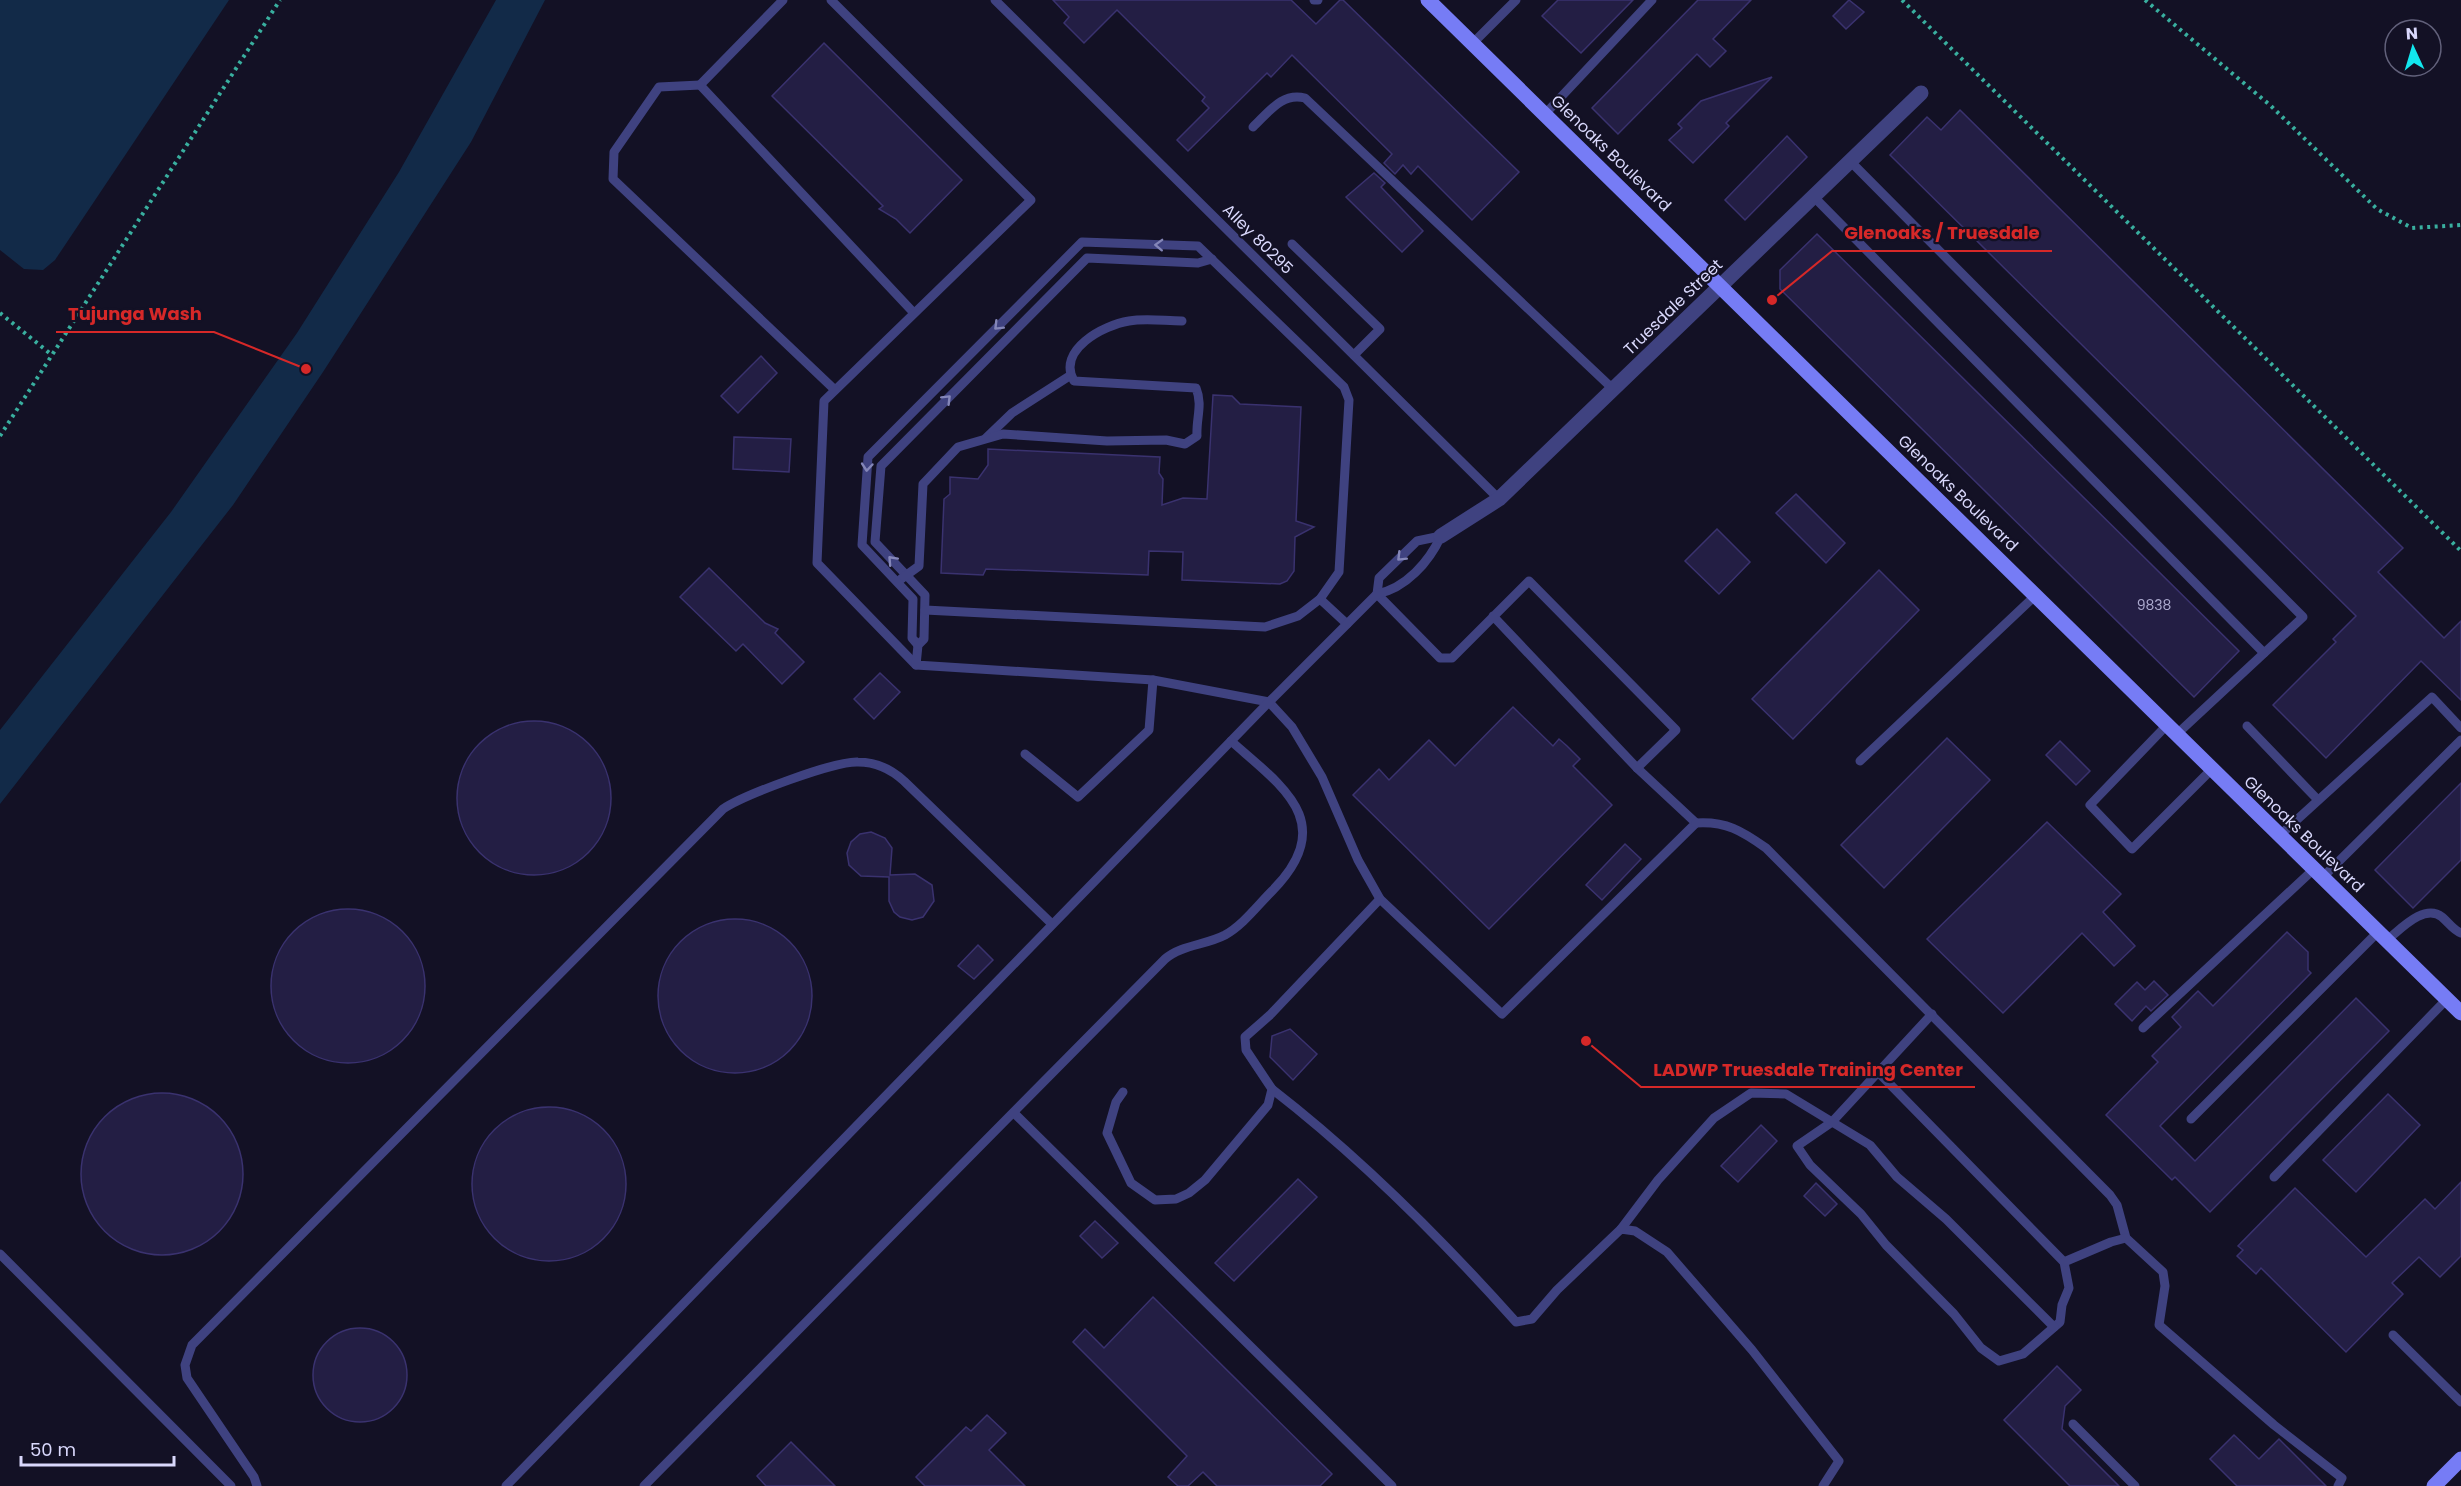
<svg xmlns="http://www.w3.org/2000/svg" width="2461" height="1486" font-family="Poppins,sans-serif">
  <rect width="100%" height="100%" fill="#131125"/>
  <g fill="#122a48">
    <polygon points="0,0 229,0 55,260 43,270 24,269 0,250"/>
    <polygon points="496,0 545,0 471,142 323,372 233,505 0,804 0,730 171,512 297,333 399,172"/>
  </g>
  <g fill="#231e44" stroke="#3a326f" stroke-width="1.5">
    <polygon points="1053,0 1291,0 1316,24 1340,0 1343,0 1519,172 1472,220 1418,166 1411,174 1403,165 1395,174 1384,163 1392,154 1292,55 1271,77 1267,73 1188,151 1177,140 1209,108 1202,101 1205,97 1117,10 1084,43 1064,23 1069,17"/>
    <polygon points="1558,0 1633,0 1581,53 1542,16"/>
    <polygon points="1698,0 1751,0 1713,39 1726,51 1710,67 1697,54 1618,134 1592,108"/>
    <polygon points="1849,0 1864,12 1846,29 1833,16"/>
    <polygon points="824,43 962,180 910,233 896,219 879,209 883,206 772,96"/>
    <polygon points="1772,77 1726,123 1729,126 1693,163 1669,140 1682,128 1678,124 1701,101"/>
    <polygon points="1960,110 2403,548 2378,572 2444,638 2461,621 2461,700 2421,661 2326,758 2273,705 2336,642 2333,639 2356,616 1890,155 1927,117 1941,130"/>
    <polygon points="1787,136 1807,157 1745,220 1725,200"/>
    <polygon points="1374,173 1385,183 1381,187 1423,231 1402,252 1346,197"/>
    <polygon points="1817,234 2239,651 2194,697 1780,289 1780,270"/>
    <polygon points="761,356 777,373 738,413 721,396"/>
    <polygon points="1213,395 1232,396 1240,404 1301,407 1296,521 1314,527 1295,537 1294,571 1287,581 1280,584 1182,580 1183,552 1149,551 1148,575 986,569 983,575 941,573 944,499 950,494 950,477 978,479 988,465 988,449 1160,457 1159,473 1163,479 1162,505 1183,498 1207,499"/>
    <polygon points="734,437 791,439 789,472 733,469"/>
    <polygon points="1796,494 1845,543 1826,563 1776,513"/>
    <polygon points="1717,529 1750,562 1719,594 1685,561"/>
    <polygon points="709,568 765,623 778,629 775,633 804,662 782,684 743,644 736,651 680,597"/>
    <polygon points="1879,570 1919,610 1793,739 1752,699"/>
    <polygon points="880,673 900,692 874,719 854,699"/>
    <polygon points="1513,707 1553,746 1559,739 1567,746 1580,759 1573,766 1612,805 1489,929 1353,795 1379,769 1389,780 1429,740 1455,766"/>
    <circle cx="534" cy="798" r="77"/>
    <polygon points="1947,738 1990,780 1884,888 1841,845"/>
    <polygon points="2060,741 2090,771 2076,785 2046,755"/>
    <polygon points="2461,783 2461,860 2413,908 2375,870"/>
    <polygon points="2047,822 2121,894 2103,912 2135,946 2114,966 2082,933 2003,1013 1927,939"/>
    <polygon points="871,832 885,838 892,848 890,875 915,874 932,885 934,901 923,917 912,920 900,917 894,912 889,901 889,877 861,876 849,865 847,853 851,842 860,834"/>
    <polygon points="1625,844 1641,859 1602,900 1586,885"/>
    <circle cx="348" cy="986" r="77"/>
    <circle cx="735" cy="996" r="77"/>
    <polygon points="2287,932 2308,952 2308,970 2311,973 2160,1126 2195,1161 2356,998 2389,1031 2210,1212 2175,1177 2172,1180 2106,1115 2158,1062 2152,1056 2181,1027 2172,1017 2198,991 2213,1006"/>
    <polygon points="978,945 993,960 974,979 958,966"/>
    <polygon points="2154,981 2168,995 2151,1011 2146,1006 2132,1021 2115,1004 2137,982 2145,990"/>
    <polygon points="1290,1029 1317,1054 1293,1080 1270,1057 1272,1036"/>
    <circle cx="162" cy="1174" r="81"/>
    <polygon points="2388,1094 2420,1125 2356,1192 2323,1160"/>
    <circle cx="549" cy="1184" r="77"/>
    <polygon points="1761,1125 1777,1141 1738,1182 1721,1166"/>
    <polygon points="1298,1179 1317,1197 1234,1281 1215,1263"/>
    <polygon points="2461,1182 2461,1256 2440,1277 2419,1257 2392,1283 2403,1294 2346,1352 2261,1268 2256,1274 2237,1256 2243,1250 2238,1246 2295,1188 2366,1257 2425,1199 2435,1209"/>
    <polygon points="1816,1183 1837,1204 1825,1216 1804,1196"/>
    <polygon points="1095,1221 1118,1243 1102,1258 1080,1236"/>
    <polygon points="1153,1297 1332,1474 1320,1486 1217,1486 1203,1472 1188,1486 1178,1486 1168,1477 1187,1456 1073,1342 1085,1329 1104,1348"/>
    <circle cx="360" cy="1375" r="47"/>
    <polygon points="2057,1366 2081,1390 2065,1406 2062,1429 2119,1486 2070,1486 2004,1420"/>
    <polygon points="987,1415 1006,1433 989,1450 1025,1486 925,1486 916,1477 966,1427 971,1431"/>
    <polygon points="2234,1435 2259,1459 2279,1439 2326,1486 2237,1486 2210,1459"/>
    <polygon points="791,1442 835,1486 766,1486 757,1476"/>
  </g>
  <g fill="none" stroke-linecap="round" stroke-linejoin="round">
    <g stroke="#39af9f" stroke-width="4" stroke-dasharray="3 4.5" stroke-linecap="butt">
      <polyline points="1902,0 2461,551"/>
      <polyline points="2145,0 2271,106 2377,209 2412,228 2461,225"/>
      <polyline points="0,313 52,355"/>
      <polyline points="0,436 280,0"/>
    </g>
    <g stroke="#3f4280" stroke-width="9">
      <polyline points="783,0 700,85 913,312"/>
      <polyline points="831,0 1031,200 824,401 817,563 916,665"/>
      <polyline points="995,0 1499,499"/>
      <polyline points="1314,0 1318,0"/>
      <polyline points="1473,43 1516,0"/>
      <polyline points="700,85 659,87 614,152 613,179 835,390"/>
      <polyline points="1545,114 1652,0"/>
      <path d="M1253 127C1269 112 1282 92 1305 98L1613 389"/>
      <polyline points="1850,161 2303,617 2177,734"/>
      <polyline points="1814,197 2264,653"/>
      <polyline points="1292,244 1380,329 1354,355"/>
      <polyline points="1212,259 1198,263 1087,258 881,466 875,542 925,595 924,639 918,645 916,665 1153,680 1269,702 1292,727 1322,777 1358,860 1380,899 1502,1014 1696,823 1637,768"/>
      <polyline points="986,438 1012,413 1071,375"/>
      <path d="M901 579 919 566 923 484 958 447 1003 434 1107 441 1166 440 1185 444 1197 436C1196 418 1203 405 1196 388L1074 381C1056 350 1104 325 1129 321 1146 318 1165 321 1182 321"/>
      <polyline points="1377,594 1440,658 1452,658 1529,581 1676,730 1637,768 1493,616"/>
      <polyline points="1377,594 1379,578 1417,541 1441,536"/>
      <polyline points="925,610 1265,627 1298,616 1320,599"/>
      <polyline points="918,645 912,638 913,599 862,545 868,457 1082,242 1198,246 1344,387 1349,400 1339,572 1320,599 1347,624"/>
      <polyline points="2167,725 2090,805 2132,849 2212,769"/>
      <polyline points="2247,726 2318,800"/>
      <polyline points="1025,754 1078,797 1149,730 1153,680"/>
      <polyline points="1860,761 2036,595"/>
      <path d="M1696 823C1726 821 1742 831 1766 848L2110 1195 2117 1205 2126 1238 2163 1272 2165 1286 2159 1325 2274 1425 2342 1478 2338 1486"/>
      <polyline points="2280,835 2432,697 2461,728"/>
      <polyline points="2323,877 2461,740"/>
      <path d="M2387 940C2400 930 2424 903 2442 917 2449 923 2453 930 2461 933"/>
      <polyline points="2143,1028 2314,869"/>
      <polyline points="1878,1072 2064,1262 2069,1288 2062,1305 2060,1322 2023,1354 1999,1361 1981,1348 1954,1314 1886,1245 1861,1214 1810,1165 1797,1146 1832,1122 1932,1014"/>
      <path d="M1272 1089C1361 1158 1441 1238 1516 1322L1532 1319 1557 1290 1621 1229 1635 1231 1667 1252 1752 1350 1839 1461 1823 1486"/>
      <polyline points="1123,1092 1116,1102 1107,1133 1131,1183 1155,1200 1176,1199 1189,1193 1205,1180 1268,1105 1272,1089 1246,1050 1245,1037 1270,1015 1380,899"/>
      <polyline points="1014,1113 1392,1486"/>
      <polyline points="2191,1119 2378,932"/>
      <polyline points="2274,1177 2447,999"/>
      <polyline points="1621,1229 1658,1180 1714,1118 1751,1093 1786,1094 1870,1145 1897,1177 1946,1219 2054,1327"/>
      <polyline points="0,1254 231,1486"/>
      <polyline points="2064,1262 2111,1242 2126,1238"/>
      <polyline points="2393,1335 2461,1402"/>
      <polyline points="2073,1424 2135,1486"/>
      <path d="M257 1486 254 1477 187 1378 185 1365 192 1345 723 809C744 795 834 761 858 762 876 762 892 770 904 781L1052 924"/>
      <path d="M506 1486 1269 702 1377 594C1406 588 1429 562 1441 536"/>
      <path d="M644 1486 1165 959C1181 945 1206 945 1225 935 1243 925 1257 906 1272 891 1339 823 1283 787 1231 741"/>
    </g>
    <polyline stroke="#3f4280" stroke-width="15" points="1441,536 1499,499 1921,93"/>
    <g stroke="#767cf5" stroke-width="15">
      <polyline points="1428,0 2461,1013"/>
      <polyline points="2434,1486 2461,1459"/>
    </g>
  </g>
  <defs><path id="oneway-chevron" d="M-2-3.5L2.5 0L-2 3.5" fill="none" stroke-width="1.6" stroke-linecap="round" stroke-linejoin="round" transform="scale(1.5)"/></defs>
  <g stroke="#8486b8">
    <use href="#oneway-chevron" transform="translate(1159 245) rotate(-178)"/>
    <use href="#oneway-chevron" transform="translate(998 326) rotate(135)"/>
    <use href="#oneway-chevron" transform="translate(947 399) rotate(-45)"/>
    <use href="#oneway-chevron" transform="translate(867 467) rotate(95)"/>
    <use href="#oneway-chevron" transform="translate(1401 557) rotate(135)"/>
    <use href="#oneway-chevron" transform="translate(892 560) rotate(-133)"/>
  </g>
  <g text-anchor="middle" dominant-baseline="central" stroke-width="4.5" stroke-linejoin="round" paint-order="stroke">
    <g font-size="14" fill="#acaace">
      <text x="2154" y="605">9838</text>
    </g>
    <g font-size="16" fill="#d9d8fc" stroke="#131125">
      <text transform="translate(1611 153) rotate(44)">Glenoaks Boulevard</text>
      <text transform="translate(1258 239) rotate(45)">Alley 80295</text>
      <text transform="translate(1673 307) rotate(-44)">Truesdale Street</text>
      <text transform="translate(1958 493) rotate(44)">Glenoaks Boulevard</text>
      <text transform="translate(2304 834) rotate(44)">Glenoaks Boulevard</text>
    </g>
  </g>
  <path fill="none" stroke="#d62828" stroke-width="2" d="M1772 300L1832 251H2052M306 369L214 332H56M1586 1041L1641 1087H1975"/>
  <g fill="#d62828" stroke="#131125" stroke-width="2">
    <circle cx="1772" cy="300" r="6"/>
    <circle cx="306" cy="369" r="6"/>
    <circle cx="1586" cy="1041" r="6"/>
  </g>
  <g font-size="18" text-anchor="middle" font-weight="bold" fill="#d62828" stroke="#131125" stroke-width="4.5" stroke-linejoin="round" paint-order="stroke">
    <text x="1942" y="239">Glenoaks / Truesdale</text>
    <text x="135" y="320">Tujunga Wash</text>
    <text x="1808" y="1076">LADWP Truesdale Training Center</text>
  </g>
  <g transform="translate(2413 48) rotate(356)"><circle r="28" fill="#131125" stroke="#62617b" stroke-width="1.5"/>
  <path d="M0-4.5L10 22L0 15L-10 22Z" fill="#12e7ee"/>
  <text y="-9" font-size="16" font-weight="bold" text-anchor="middle" fill="#d9d8fc">N</text>
  </g>
  <path d="M21 1456v9h153v-9" fill="none" stroke="#d9d8fc" stroke-width="3"/>
  <text x="30" y="1456" font-size="18" fill="#d9d8fc" stroke="#131125" stroke-width="4.5" paint-order="stroke">50 m</text>
</svg>
